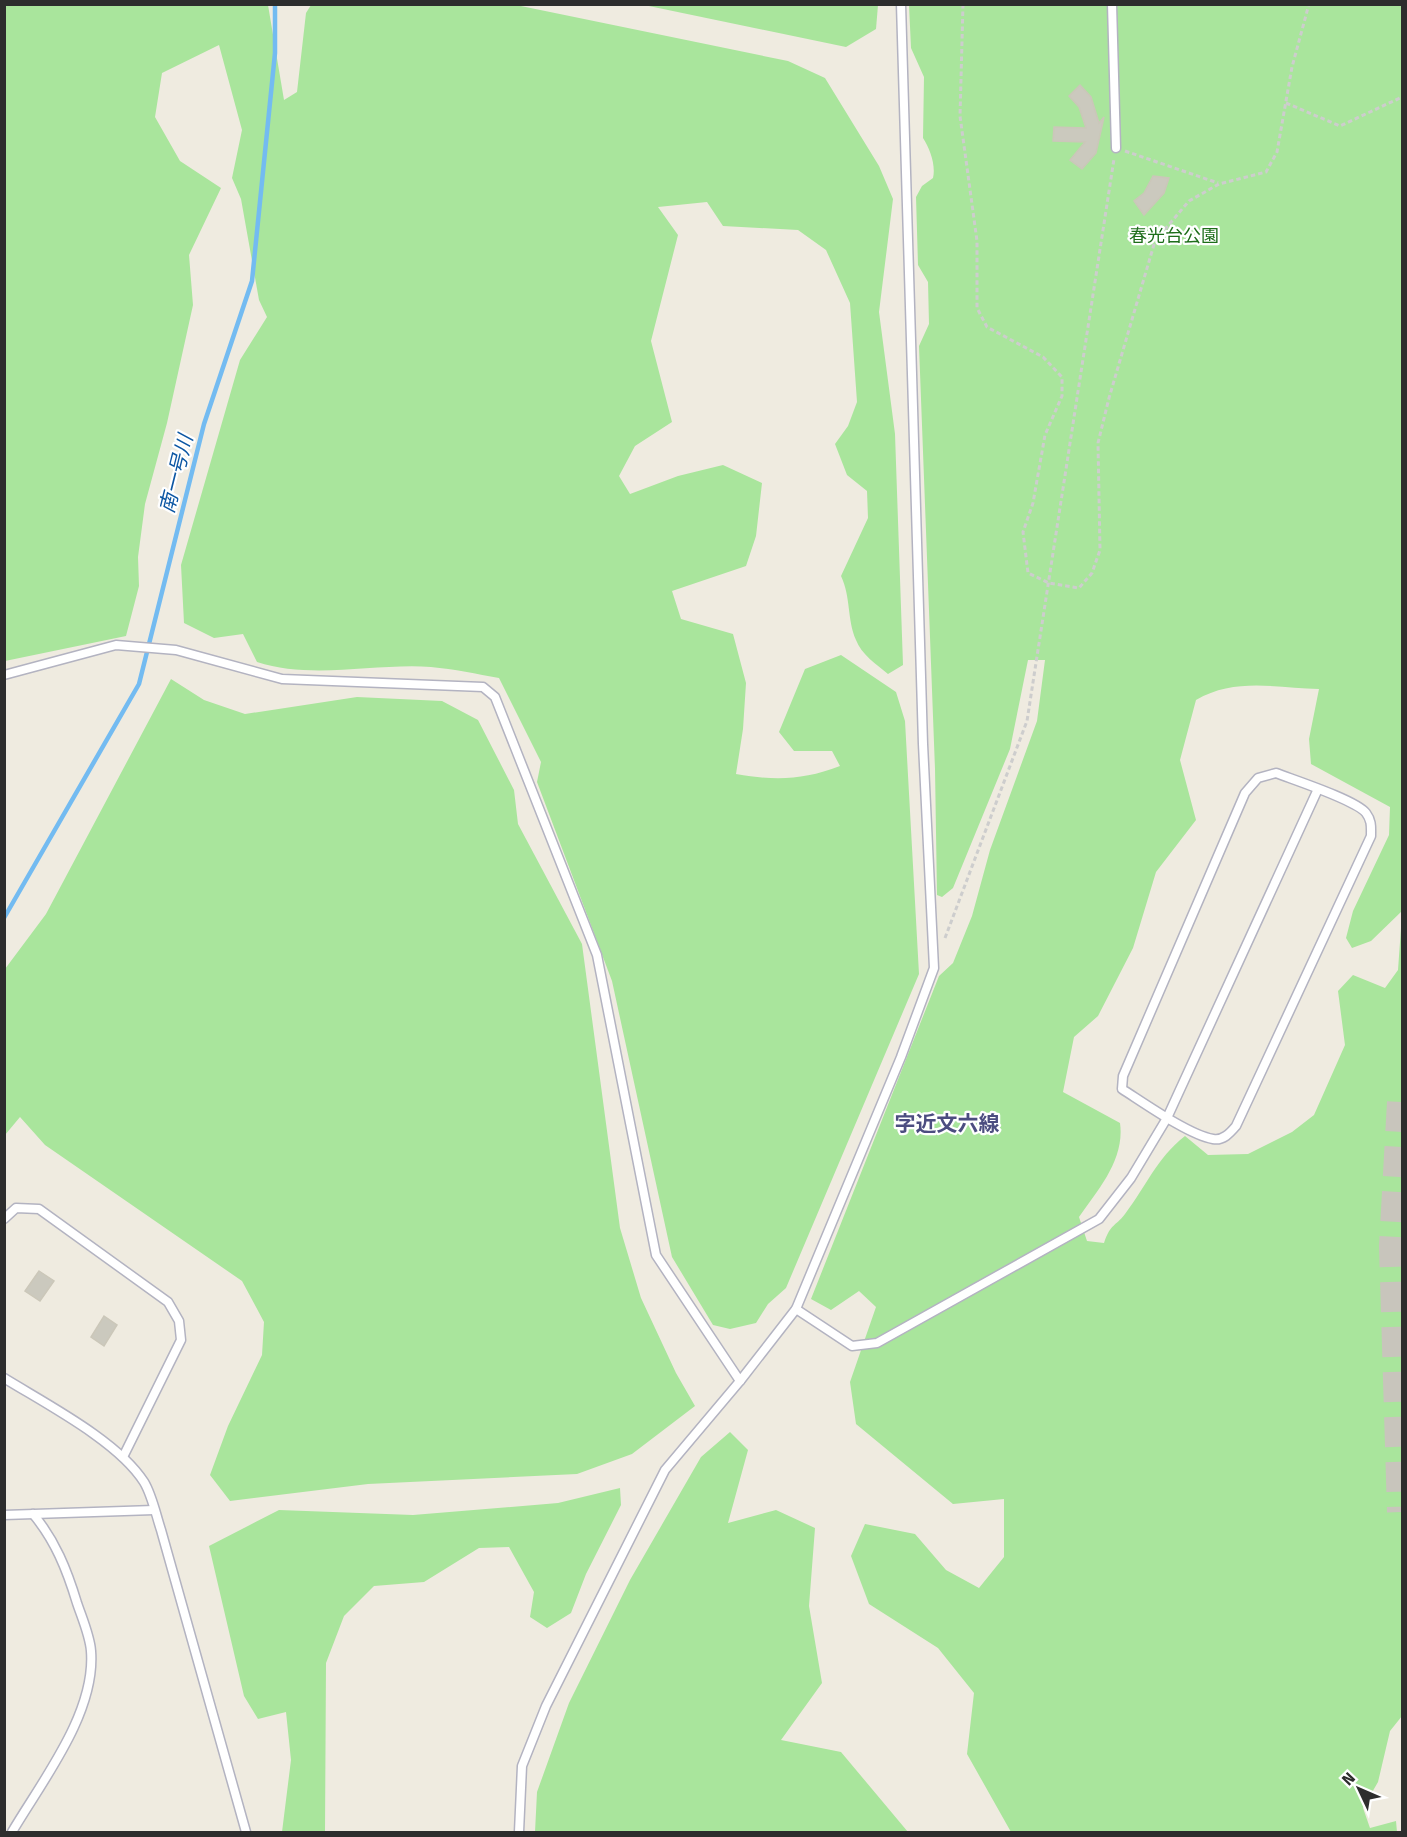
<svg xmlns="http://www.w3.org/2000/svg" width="1407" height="1837" font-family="'Fira Sans','Noto Sans JP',sans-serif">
  <rect width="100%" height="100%" fill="#efebe0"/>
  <g fill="#a9e59c">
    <path d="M311 5H516L788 61 825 78 879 166 893 199 879 312 895 434 903 665 888 674C877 665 861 654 856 640 847 620 851 597 841 576L868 518 867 491 847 475 835 444 848 426 857 402 850 303 826 250 798 230 723 226 707 202 658 207 678 235 651 341 672 422 635 446 619 476 630 494 678 476 723 465 762 483 756 536 746 566 672 591 681 619 733 634 746 683 743 729 736 774C776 781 803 780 840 766L832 751H794L779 732 805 669 841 655 896 692 905 721 919 974 786 1288 768 1304 756 1323 730 1329 713 1325 672 1257 612 981 537 782 541 762 499 678C477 674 454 669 431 667 375 663 312 680 257 662L243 634 214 638 184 623 181 565 240 360 267 317 259 300 241 199 232 178 242 130 219 45 162 73 155 117 180 161 221 188 189 255 193 305 167 423 145 504 138 557 139 586 126 636 5 661V5H268L284 100 297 92 306 13Z"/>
    <polygon points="644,5 878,5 876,29 846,47"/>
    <path d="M909 5H1402V911L1371 941 1352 948 1346 938 1353 911 1389 835 1390 807 1311 764 1309 739 1319 689C1277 688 1235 677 1196 700L1180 760 1196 820 1156 872 1133 948 1098 1016 1074 1037 1063 1092 1120 1123C1125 1159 1099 1189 1079 1217L1087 1241 1104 1243C1111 1223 1115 1227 1125 1214 1147 1185 1156 1159 1185 1136L1208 1155 1248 1154 1292 1132 1314 1115 1345 1045 1338 991 1353 975 1385 988 1398 970 1402 914V1716L1390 1731 1378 1782 1363 1808 1370 1828 1396 1821 1397 1832H1011L967 1754 974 1693 938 1648 869 1604 851 1556 865 1524 915 1534 946 1570 979 1588 1004 1557V1499L953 1504 856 1424 850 1382 876 1307 859 1291 831 1310 811 1299 939 976 953 963 972 916 990 850 1037 721 1045 660H1028L1010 749 953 888 942 897 937 895 935 769 919 346 929 324 928 282 918 265 916 197 922 186 933 178C936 165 930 149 923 138L924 77 911 48Z"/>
    <polygon points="171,679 204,700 245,714 357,697 442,701 478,720 514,790 518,824 582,944 620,1228 641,1298 676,1373 695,1406 632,1454 577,1474 368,1484 230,1501 210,1475 228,1426 262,1355 264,1322 242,1281 45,1145 20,1117 5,1135 5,969 46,914"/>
    <polygon points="730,1432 748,1450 728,1523 776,1510 815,1528 809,1606 822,1683 781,1740 841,1752 908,1832 535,1832 537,1792 569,1703 630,1580 701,1457"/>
    <polygon points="620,1488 621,1505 586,1574 571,1613 547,1628 530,1617 534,1592 509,1547 479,1548 424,1582 374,1586 344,1616 326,1663 325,1832 282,1832 291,1760 286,1712 258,1719 244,1696 209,1546 279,1510 413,1515 558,1503"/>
  </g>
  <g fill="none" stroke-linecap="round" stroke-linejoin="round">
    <polyline stroke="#73bbf1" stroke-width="4.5" points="4,918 139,684 204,424 252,281 275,53 275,4"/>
  </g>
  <g fill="#cbc9be" stroke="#cbc7b9" stroke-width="1.5">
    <polygon points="1080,85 1091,97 1099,123 1104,117 1096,153 1082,169 1070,160 1085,142 1053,141 1054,127 1086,128 1079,107 1069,96"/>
    <polygon points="1153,176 1169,178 1164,193 1144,215 1134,201 1144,193"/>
    <polygon points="39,1271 54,1281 40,1301 25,1291"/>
    <polygon points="104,1316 117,1325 104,1346 91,1337"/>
  </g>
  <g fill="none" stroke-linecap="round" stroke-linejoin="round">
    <polyline stroke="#c8c5bc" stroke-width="30" stroke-dasharray="30 15" stroke-linecap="butt" points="1402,1102 1394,1246 1402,1512"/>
    <g stroke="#b3b3c1" stroke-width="11">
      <g id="lane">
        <polyline points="1112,4 1116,148"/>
        <polyline points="4,675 116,645 176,650 282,679 483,687 495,697 597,955 656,1255 740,1381"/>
        <path d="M1276 773C1294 780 1356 800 1366 813 1372 821 1371 827 1371 836L1236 1126C1230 1133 1223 1141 1213 1139 1189 1135 1144 1103 1122 1089L1123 1076 1245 793 1258 778Z"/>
        <polyline points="4,1219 16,1208 39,1209 168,1302 179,1321 181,1340 123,1457"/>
        <polyline points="796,1309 852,1346 877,1343 1099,1219 1131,1178 1167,1118 1318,789"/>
        <path d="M4 1378C46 1404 118 1441 144 1482 152 1495 156 1515 161 1530L246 1832"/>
        <polyline points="4,1515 154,1510"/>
        <path d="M12 1832C42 1781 96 1713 91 1651 90 1636 82 1618 77 1603 67 1570 55 1540 33 1514"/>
        <polyline points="519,1832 522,1766 546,1706 665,1470 740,1381 796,1309 901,1057 934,968 923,744 901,4"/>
      </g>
    </g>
    <g stroke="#cdcdcd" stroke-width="3" stroke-dasharray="4.5 3" stroke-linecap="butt">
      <polyline points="963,4 960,116 977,241 977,308 987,327 1043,357 1062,377 1062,396 1045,435 1033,503 1023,532 1028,573 1049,583 1079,588 1092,573 1100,550 1098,443 1109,398 1155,241 1189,201 1219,184 1266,172 1277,152 1292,67 1309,4"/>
      <polyline points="1286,103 1340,126 1402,97"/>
      <polyline points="1125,151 1218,183"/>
      <polyline points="945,938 1027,721 1114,159"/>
    </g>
    <use href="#lane" stroke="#fff" stroke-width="8"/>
  </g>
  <g text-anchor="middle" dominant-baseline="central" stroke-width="4.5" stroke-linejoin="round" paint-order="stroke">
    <g font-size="18" fill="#1e6e1a" stroke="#fff">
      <text x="1174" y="236">春光台公園</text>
    </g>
    <g font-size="20" font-style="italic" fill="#0b56a3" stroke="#fff">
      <text transform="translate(176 474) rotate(-76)">南一号川</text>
    </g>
    <g font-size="21" font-weight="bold" fill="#4c4d80" stroke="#fff">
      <text x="947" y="1124">字近文六線</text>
    </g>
  </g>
  <rect width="1407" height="1837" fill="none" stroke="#2d2d2d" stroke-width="12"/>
  <g transform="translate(1359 1789) rotate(314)" stroke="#ffffff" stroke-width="4.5" paint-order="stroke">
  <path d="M0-4.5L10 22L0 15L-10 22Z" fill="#2d2d2d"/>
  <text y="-9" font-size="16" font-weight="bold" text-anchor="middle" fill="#2d2d2d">N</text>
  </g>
</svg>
